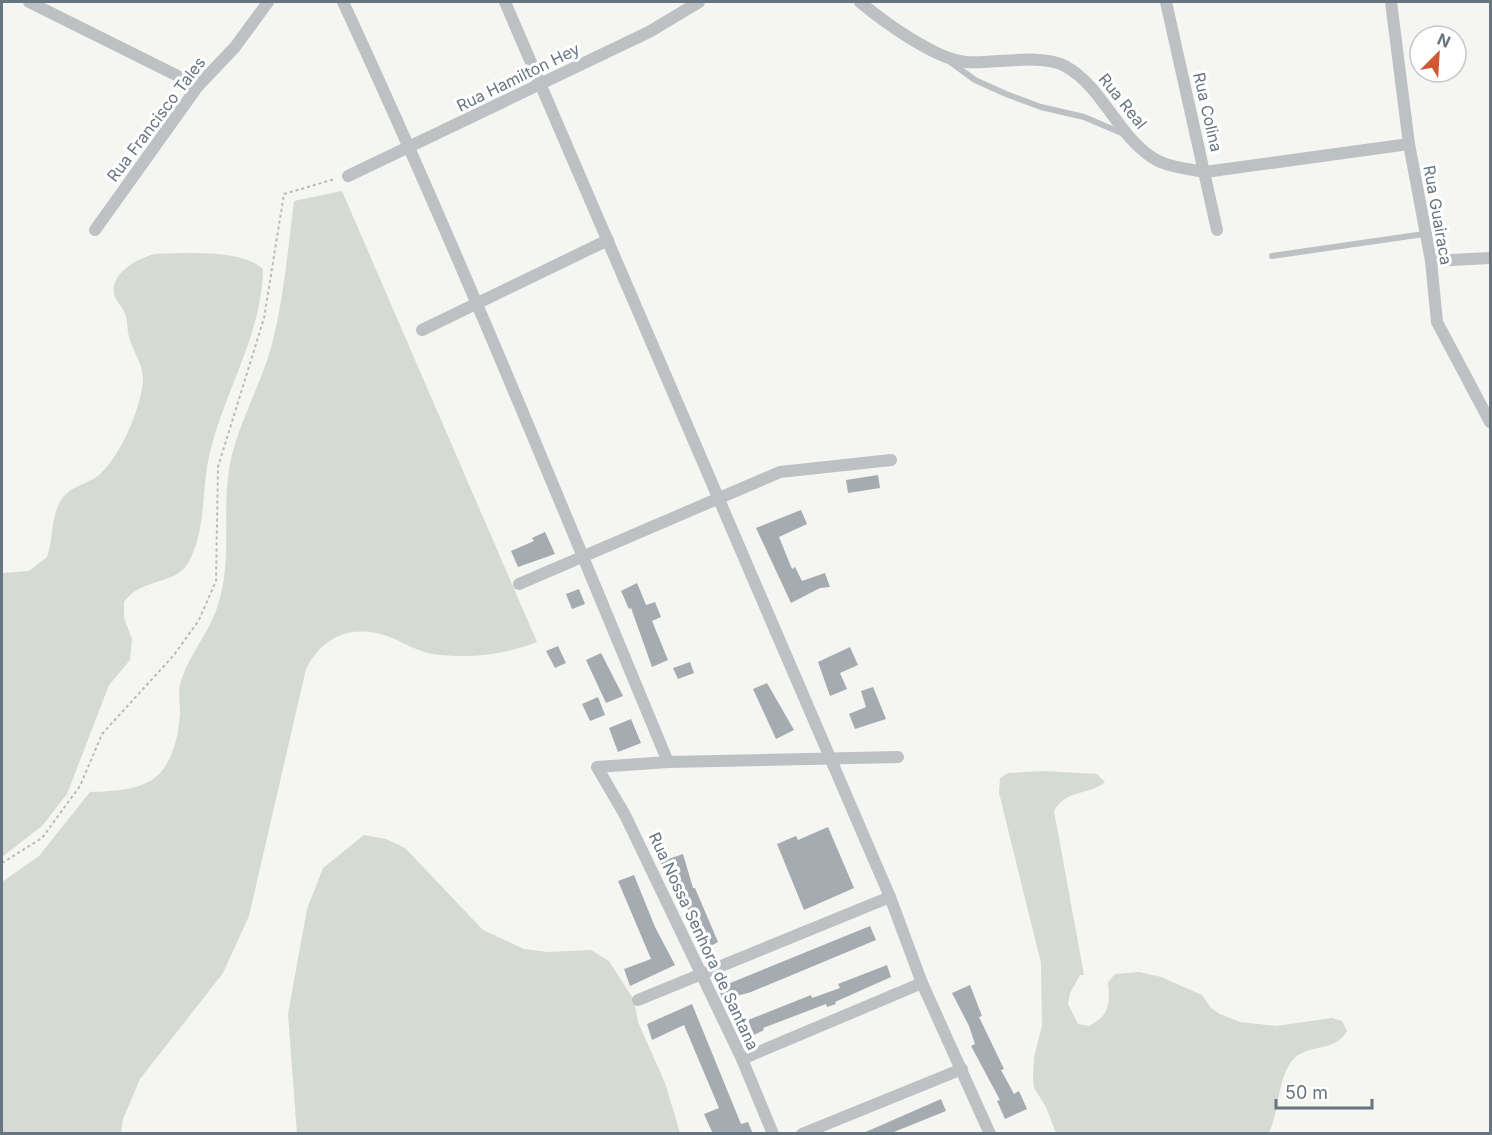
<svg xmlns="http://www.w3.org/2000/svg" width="1492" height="1135" font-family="Inter,sans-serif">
  <rect width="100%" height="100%" fill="#f5f5f2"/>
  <g fill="#d5dad2">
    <path d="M342 191 537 642C503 655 470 659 433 654 419 652 404 643 390 637 354 624 324 634 306 669L249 916 223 973 140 1079 123 1119 121 1133H2V882L39 856 90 792C114 791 149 791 164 768 175 752 179 732 180 712 180 703 178 694 180 685 187 657 208 635 217 608 232 565 223 521 228 477 233 431 260 389 272 344 284 297 288 249 294 201Z"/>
    <path d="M156 254C186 253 241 249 263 269 262 334 225 390 210 452 201 488 207 530 188 563 174 586 142 577 124 602V618L132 639 130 660 109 685 67 794 42 826 2 857V573L29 571 47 557C54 538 50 513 64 496 74 485 88 484 99 475 120 457 141 408 143 381 144 365 133 352 129 337 127 330 128 321 125 314 123 307 116 302 114 294 110 273 139 257 156 254Z"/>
    <path d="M1042 771 1097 774 1105 782C1088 796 1066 789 1054 811L1084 975H1080L1070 993 1068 1004 1078 1024 1089 1026C1110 1015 1110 1003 1108 982L1115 974 1139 972 1161 977 1202 995 1211 1008 1220 1014 1240 1022 1276 1026 1332 1018 1342 1021 1347 1031C1334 1054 1306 1042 1291 1062 1277 1082 1279 1112 1269 1133H1056L1046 1107 1034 1088 1033 1077 1034 1057 1042 1026 1041 963 999 793 1000 778 1008 773Z"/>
    <polygon points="364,835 386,839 405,848 483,930 524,949 548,952 591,950 609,961 634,1000 638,1022 665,1083 680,1133 297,1134 288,1014 307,909 323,868"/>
  </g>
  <g fill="#a5acb1">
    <polygon points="878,475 880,488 848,493 846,480"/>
    <polygon points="801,510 807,524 779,537 792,569 795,567 802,581 825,573 830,587 820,588 791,603 756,528"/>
    <polygon points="545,532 555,554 518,567 511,551 534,541 532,538"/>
    <polygon points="637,583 646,605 655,602 661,617 652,621 668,660 652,667 631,608 629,609 621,591"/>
    <polygon points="579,589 585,604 572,609 566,594"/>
    <polygon points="558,646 566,663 555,668 546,651"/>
    <polygon points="850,647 858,665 840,673 847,689 830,696 818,662"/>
    <polygon points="601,653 623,696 606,703 586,660"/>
    <polygon points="690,662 694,673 678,679 673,668"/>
    <polygon points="767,683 794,730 776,739 753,689"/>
    <polygon points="873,687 886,719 855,729 849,714 866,707 861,691"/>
    <polygon points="598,697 605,715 590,721 582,704"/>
    <polygon points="631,719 641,743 618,752 609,728"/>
    <polygon points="828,827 854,888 804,910 777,844 796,836 798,840"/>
    <polygon points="683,854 693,888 695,888 718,942 705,949 686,906 682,907 671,873 665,875 660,862"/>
    <polygon points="634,875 655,927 675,965 630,986 624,969 651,959 618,881"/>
    <polygon points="870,926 876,940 751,992 723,1000 718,988"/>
    <polygon points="887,965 891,977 835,1002 836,1004 827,1007 826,1004 763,1028 764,1030 754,1035 748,1020 811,995 812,998 840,988 838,984"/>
    <polygon points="970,985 982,1016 979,1017 1004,1069 1001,1070 1014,1094 1019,1091 1027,1109 1005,1119 997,1101 1000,1100 971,1046 975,1044 969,1026 952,993"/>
    <polygon points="692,1004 741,1124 748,1122 753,1134 713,1134 704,1114 719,1108 684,1025 652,1040 647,1024"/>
    <polygon points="941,1099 946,1111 889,1134 861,1134"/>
  </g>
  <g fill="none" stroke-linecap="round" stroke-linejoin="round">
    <polyline stroke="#b7babc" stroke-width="2" stroke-dasharray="3 3" stroke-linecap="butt" points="2,863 42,838 80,786 102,734 174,655 199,620 216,581 218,467 264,318 284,194 335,179"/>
    <g stroke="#bdc1c4" stroke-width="6">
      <polyline points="949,61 975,80 1006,94 1041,107 1084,117 1124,134"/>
      <polyline points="1272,256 1424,234"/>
    </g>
    <g stroke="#bdc1c4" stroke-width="12">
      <polyline points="29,2 198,86"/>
      <path d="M343 2C459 252 562 507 668 762"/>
      <polyline points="505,2 890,897 922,983 990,1134"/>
      <path d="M860 2C883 21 936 60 966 62 993 64 1042 53 1065 66 1103 87 1116 134 1153 158 1167 167 1189 169 1205 172L1409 144"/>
      <polyline points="1166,2 1217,230"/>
      <polyline points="1391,2 1409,144 1431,261 1437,322 1490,422"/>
      <polyline points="348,176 649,32 699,2"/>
      <polyline points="95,230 198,86 235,47 268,2"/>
      <polyline points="1431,261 1490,258"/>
      <polyline points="422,330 608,240"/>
      <polyline points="519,584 780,472 891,460"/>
      <polyline points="638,1000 890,897"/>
      <polyline points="742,1059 922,983"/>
      <polyline points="773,1134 742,1059 625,815 597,767 668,762 898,757"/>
      <polyline points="802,1134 962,1069"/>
    </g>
  </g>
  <g text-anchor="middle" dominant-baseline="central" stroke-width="6" stroke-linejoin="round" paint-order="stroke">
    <g font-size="16" fill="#677580" stroke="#fff">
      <text transform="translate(518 77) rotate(-26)">Rua Hamilton Hey</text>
      <text transform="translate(1123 101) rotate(51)">Rua Real</text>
      <text transform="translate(1208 112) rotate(77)">Rua Colina</text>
      <text transform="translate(156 119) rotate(-53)">Rua Francisco Tales</text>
      <text transform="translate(1438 215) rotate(80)">Rua Guairaca</text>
      <text transform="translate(704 941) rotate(65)">Rua Nossa Senhora de Santana</text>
    </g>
  </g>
  <rect width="1492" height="1135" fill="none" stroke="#677580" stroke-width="6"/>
  <g transform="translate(1438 54) rotate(24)"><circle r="28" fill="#ffffff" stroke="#c2c8cc" stroke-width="1.5"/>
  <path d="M0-4.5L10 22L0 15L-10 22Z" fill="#d35735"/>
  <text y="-9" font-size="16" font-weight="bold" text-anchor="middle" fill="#677580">N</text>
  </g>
  <path d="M1276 1099v9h96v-9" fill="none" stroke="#677580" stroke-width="3"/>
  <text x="1285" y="1099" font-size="18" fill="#677580" stroke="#ffffff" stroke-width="4.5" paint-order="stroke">50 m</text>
</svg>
